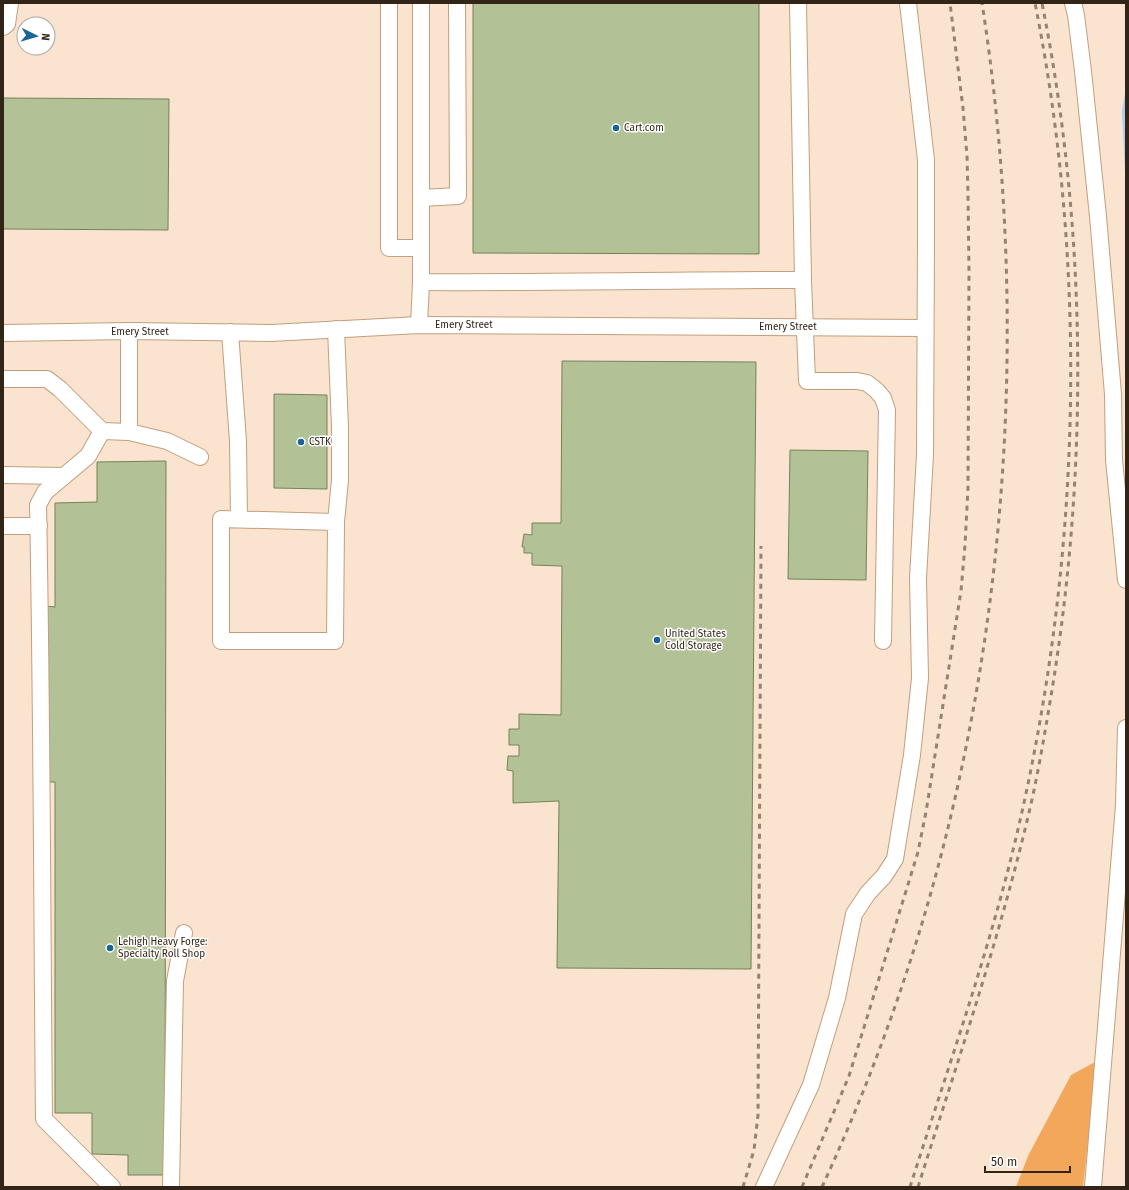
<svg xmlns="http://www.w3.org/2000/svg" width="1129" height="1190" font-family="'Fira Sans',sans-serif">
  <rect width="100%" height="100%" fill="#fae3cf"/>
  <polygon fill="#f2a75b" points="1097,1061 1083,1187 1016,1187 1028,1156 1071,1075"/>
  <polygon fill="#a6cff1" points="1126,87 1126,194 1122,111"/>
  <g fill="#b2c196" stroke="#74825a">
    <polygon points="473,3 759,3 759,254 473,253"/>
    <polygon points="3,98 169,99 168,230 3,229"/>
    <polygon points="562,361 756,362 751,969 557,968 559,801 513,803 513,771 507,770 508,756 519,756 519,745 509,745 509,729 519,729 519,714 561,715 562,566 532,565 532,553 524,553 524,547 522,547 524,534 532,535 532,523 561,523"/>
    <polygon points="274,394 327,395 327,489 274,488"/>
    <polygon points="790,450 868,451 866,580 788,579"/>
    <polygon points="166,461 165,1175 128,1175 128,1155 92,1154 92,1113 55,1113 55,782 46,782 46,606 55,607 55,503 97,502 97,462"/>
  </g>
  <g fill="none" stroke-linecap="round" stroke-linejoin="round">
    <g stroke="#c29f7e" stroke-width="18">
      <g id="minor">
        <polyline points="389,3 389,248 421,248"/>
        <path d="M421 3V282C548 283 675 280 803 280L798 3"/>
        <polyline points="1073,3 1076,15 1083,71 1098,216 1113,394 1114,460 1126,580"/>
        <polyline points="3,27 7,24 10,3"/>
        <polyline points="421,198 458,196 457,3"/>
        <polyline points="803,280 807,381 857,381 867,383 876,390 883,398 887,410 883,641"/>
        <polyline points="419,325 421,282"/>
        <polyline points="336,329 340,427 340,480 336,522"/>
        <polyline points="129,331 129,432"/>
        <polyline points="230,332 238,441 239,519"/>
        <polyline points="3,333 129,331 271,333 419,325 925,328"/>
        <polyline points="3,379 47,379 60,389 102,431 129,432 167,441 200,457"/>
        <path d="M102 431 88 456 45 492 38 505C42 710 42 914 44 1119L112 1187"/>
        <polyline points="3,475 64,476"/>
        <polygon points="221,519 336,522 335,641 221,641"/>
        <polyline points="3,526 39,526"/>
        <polyline points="171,1187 175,981 184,933"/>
        <polyline points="764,1187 811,1085 837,998 854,914 868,893 884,876 895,859 912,755 920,678 918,578 925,455 926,240 926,160 908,3"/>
        <polyline points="1093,1187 1124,805 1126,728"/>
      </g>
    </g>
    <use href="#minor" stroke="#fff" stroke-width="16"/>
    <g stroke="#958372" stroke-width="3" stroke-dasharray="5 5" stroke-linecap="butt">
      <polyline points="743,1187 754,1150 758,1115 761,546"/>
      <polyline points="802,1187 849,1076 918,852 926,812 961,591 965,545 968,488 969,273 968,194 967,156 963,108 950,3"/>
      <path d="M822 1187C868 1087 906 984 935 878 1012 596 1027 292 982 3"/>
      <path d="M910 1187C951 1058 997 930 1025 798 1081 537 1087 265 1035 3"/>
      <path d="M918 1187C958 1060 1001 934 1031 804 1039 768 1045 732 1051 696 1089 468 1087 230 1042 3"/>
    </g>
  </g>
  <g fill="#1a6598" stroke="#fff" stroke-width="1.5">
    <circle cx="616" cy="128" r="4"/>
    <circle cx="301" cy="442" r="4"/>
    <circle cx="657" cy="640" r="4"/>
    <circle cx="110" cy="948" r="4"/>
  </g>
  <g text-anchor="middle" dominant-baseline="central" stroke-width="3" stroke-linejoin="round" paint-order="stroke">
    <g font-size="10" fill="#322417" stroke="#fff" text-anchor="start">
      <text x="624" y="128">Cart.com</text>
      <text x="309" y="442">CSTK</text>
      <text x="665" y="634">United States<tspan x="665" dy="12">Cold Storage</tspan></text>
      <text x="118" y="942">Lehigh Heavy Forge:<tspan x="118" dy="12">Specialty Roll Shop</tspan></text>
    </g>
    <g font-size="10" fill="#322417" stroke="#fff">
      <text x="464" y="325">Emery Street</text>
      <text x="788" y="327">Emery Street</text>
      <text x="140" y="332">Emery Street</text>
    </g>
  </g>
  <rect width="1129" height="1190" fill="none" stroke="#322417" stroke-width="8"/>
  <g transform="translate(36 36) rotate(95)"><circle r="19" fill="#ffffff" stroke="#ada7a2"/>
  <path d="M0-3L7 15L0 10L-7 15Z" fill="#1a6598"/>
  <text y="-6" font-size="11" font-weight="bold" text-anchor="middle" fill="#322417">N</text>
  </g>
  <path d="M985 1166v6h85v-6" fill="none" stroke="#322417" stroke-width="2"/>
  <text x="991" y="1166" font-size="12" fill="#322417" stroke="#ffffff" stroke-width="3" paint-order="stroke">50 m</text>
</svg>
